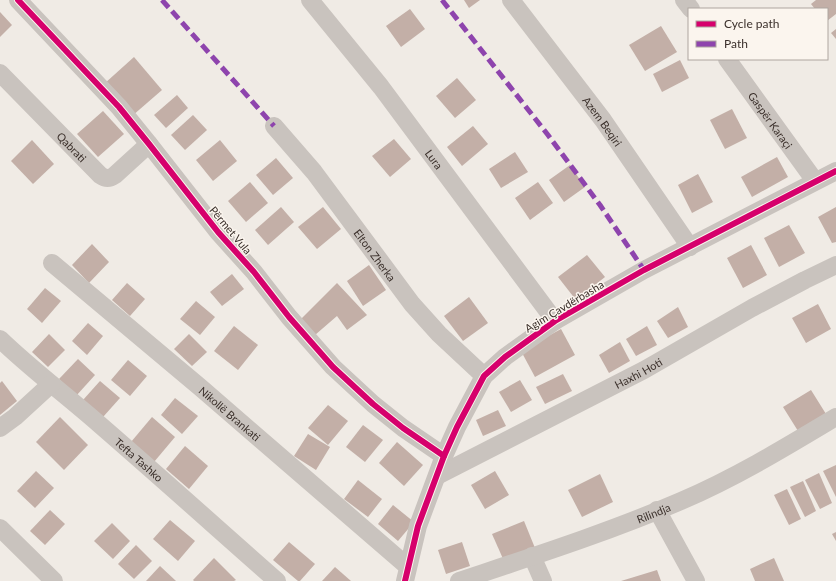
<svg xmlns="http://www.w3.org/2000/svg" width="836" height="581" font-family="Lato,sans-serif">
  <rect width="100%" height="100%" fill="#f0ebe5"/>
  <g fill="#c3afa7">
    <polygon points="464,0 480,0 469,8"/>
    <polygon points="816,0 836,0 836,14 827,21 827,9 815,9 811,4"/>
    <polygon points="410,9 425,29 401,47 386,26"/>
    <polygon points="0,12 12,25 0,37"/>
    <polygon points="661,26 677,52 645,71 629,45"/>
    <polygon points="836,29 836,39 831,33"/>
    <polygon points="134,57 162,90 132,116 104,84"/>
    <polygon points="680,60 689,78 662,92 653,74"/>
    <polygon points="457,78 476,100 455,118 436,96"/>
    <polygon points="177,95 188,108 166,128 154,115"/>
    <polygon points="732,109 747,138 725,149 710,120"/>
    <polygon points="103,111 124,134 98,157 77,134"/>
    <polygon points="193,115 207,130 185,150 171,135"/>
    <polygon points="473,126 488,144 462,166 447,147"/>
    <polygon points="394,139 411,159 390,177 372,156"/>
    <polygon points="32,140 54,164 33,184 11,161"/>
    <polygon points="220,140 237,161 213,181 196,160"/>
    <polygon points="515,152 528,172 501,188 489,169"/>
    <polygon points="777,157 788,177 752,197 741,177"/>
    <polygon points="276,158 293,178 273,195 256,175"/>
    <polygon points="570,165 585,187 564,202 549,180"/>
    <polygon points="698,174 713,202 692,213 678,185"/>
    <polygon points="250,182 268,203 246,222 228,201"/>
    <polygon points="538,182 553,203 530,220 515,198"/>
    <polygon points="281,207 294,222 268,245 255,230"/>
    <polygon points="323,207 341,229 317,249 298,227"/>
    <polygon points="836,207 836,242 832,243 818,217"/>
    <polygon points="789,225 805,253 779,267 764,238"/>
    <polygon points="92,244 109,262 89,283 72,265"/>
    <polygon points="751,245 767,275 743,288 727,258"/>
    <polygon points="587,255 605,277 576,300 558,277"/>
    <polygon points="369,265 386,290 363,306 347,281"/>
    <polygon points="232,274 244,289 222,306 210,292"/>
    <polygon points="127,283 145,299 130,316 112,300"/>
    <polygon points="337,283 367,315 347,330 337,316 315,335 301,319"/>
    <polygon points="45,288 61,301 42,323 27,309"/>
    <polygon points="469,297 488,323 463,341 444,316"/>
    <polygon points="196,301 215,317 200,335 180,319"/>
    <polygon points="818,304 831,329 806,343 792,318"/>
    <polygon points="678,307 688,327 668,338 657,321"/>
    <polygon points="88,323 103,336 87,355 72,341"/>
    <polygon points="234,326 258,345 238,370 214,351"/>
    <polygon points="647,326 657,345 636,356 626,339"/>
    <polygon points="561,329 575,355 535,377 521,351"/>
    <polygon points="49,334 65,350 48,367 32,352"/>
    <polygon points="189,334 207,352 192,366 174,349"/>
    <polygon points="620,342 630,361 609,373 599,355"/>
    <polygon points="78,359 95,375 76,396 59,379"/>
    <polygon points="128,360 147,376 130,396 111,380"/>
    <polygon points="563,374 572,391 545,404 536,387"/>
    <polygon points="520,380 532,400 511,412 499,392"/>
    <polygon points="2,381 17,401 0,415 0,383"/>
    <polygon points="100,381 120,398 103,417 83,400"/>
    <polygon points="811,390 826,414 798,431 783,407"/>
    <polygon points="175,398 198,416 182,434 161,415"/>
    <polygon points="328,405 348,421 328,445 308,428"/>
    <polygon points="498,410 506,426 483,436 476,420"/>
    <polygon points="60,417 88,445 64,470 36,442"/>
    <polygon points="152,417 175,437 154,462 131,442"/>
    <polygon points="363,425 383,440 365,462 346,447"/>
    <polygon points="308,434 330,447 316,470 294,456"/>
    <polygon points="397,442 423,465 404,486 379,463"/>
    <polygon points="185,446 208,466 189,489 166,469"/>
    <polygon points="836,465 836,497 823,471"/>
    <polygon points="36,471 54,488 35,508 17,491"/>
    <polygon points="495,471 509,495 485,509 471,485"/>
    <polygon points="819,473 832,503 820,509 805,480"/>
    <polygon points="600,474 613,502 582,517 568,490"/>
    <polygon points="358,480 382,499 368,517 344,499"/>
    <polygon points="803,481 816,511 805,517 790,487"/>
    <polygon points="787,489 801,519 789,525 774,495"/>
    <polygon points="393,505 414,522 398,541 378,524"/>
    <polygon points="50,510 65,524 45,545 30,531"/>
    <polygon points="170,520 195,541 178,561 153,539"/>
    <polygon points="524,521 535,548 504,561 492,534"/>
    <polygon points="112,523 130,541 113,559 94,541"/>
    <polygon points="836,532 836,541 832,534"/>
    <polygon points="289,542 315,564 300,581 298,581 273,560"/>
    <polygon points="462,542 470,566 446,574 438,550"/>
    <polygon points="136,545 152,561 134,579 118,564"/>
    <polygon points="214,558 236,580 234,581 194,581 193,580"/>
    <polygon points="774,558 784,581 755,581 750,569"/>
    <polygon points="160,566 176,581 146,581"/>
    <polygon points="335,567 351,581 322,581"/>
    <polygon points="657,570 661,581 621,581"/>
  </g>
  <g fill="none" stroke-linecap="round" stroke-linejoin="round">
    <g stroke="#c9c3be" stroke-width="18">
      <polyline points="18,0 119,107 149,144 218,232 254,272 289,317 333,367 373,404 403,428 444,456"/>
      <path id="s1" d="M310 0 381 87 555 321"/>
      <path id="s2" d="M511 0 603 120 690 247"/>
      <polyline points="684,0 691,9"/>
      <path id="s3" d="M727 59 815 181"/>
      <path id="s4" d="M0 73 100 175C106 179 109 179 115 175L149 144"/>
      <path id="s5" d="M274 126 314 172 412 304 439 334 484 376"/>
      <path id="s6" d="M52 263 201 388 407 566"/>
      <path id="s7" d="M0 339C31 369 66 395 99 424 159 476 218 529 277 581"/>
      <polyline points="0,428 15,417 51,384"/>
      <path id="s8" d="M437 476 644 370 752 308 805 280 836 265"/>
      <polyline points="657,510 696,581"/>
      <polyline points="0,528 54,581"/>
      <polyline points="532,556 543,581"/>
      <polyline points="405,581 418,526 444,456 457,427 484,376 505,357 555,321 644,270 836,171"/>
      <path id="s9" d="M459 581C534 556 609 532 681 501 735 478 786 447 836 417"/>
    </g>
    <g stroke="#8e44ad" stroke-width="5" stroke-dasharray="10 5" stroke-linecap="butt">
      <polyline points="162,0 274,126"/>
      <polyline points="442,0 548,135 600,205 644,270"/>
    </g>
    <g stroke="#fbf5ee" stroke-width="8">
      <g id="cycleway">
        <polyline points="18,0 119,107 149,144 218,232 254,272 289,317 333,367 373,404 403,428 444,456"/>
        <polyline points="405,581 418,526 444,456 457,427 484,376 505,357 555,321 644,270 836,171"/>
      </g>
    </g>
    <use href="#cycleway" stroke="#d6006c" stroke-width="6"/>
  </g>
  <g text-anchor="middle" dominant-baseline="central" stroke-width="3" stroke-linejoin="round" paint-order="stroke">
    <g font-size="11" fill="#3b302b" stroke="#fbf5ee">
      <text stroke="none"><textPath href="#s3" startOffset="75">Gaspër Karaçi</textPath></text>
      <text stroke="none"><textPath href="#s2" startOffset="152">Azem Beqiri</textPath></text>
      <text stroke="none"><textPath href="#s4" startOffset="103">Qabrati</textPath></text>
      <text stroke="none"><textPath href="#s1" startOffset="202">Lura</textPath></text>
      <text transform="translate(231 230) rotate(50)">Përmet Vula</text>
      <text stroke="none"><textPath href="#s5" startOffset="164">Elton Zherka</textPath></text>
      <text transform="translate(564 306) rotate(-31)">Agim Çavdërbasha</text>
      <text stroke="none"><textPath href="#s8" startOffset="226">Haxhi Hoti</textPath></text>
      <text stroke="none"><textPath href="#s6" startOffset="233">Nikollë Brankati</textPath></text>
      <text stroke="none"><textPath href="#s7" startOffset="184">Tefta Tashko</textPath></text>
      <text stroke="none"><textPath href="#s9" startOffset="206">Rilindja</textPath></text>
    </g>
  </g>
  <rect x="688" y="8" width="140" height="52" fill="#fbf5ee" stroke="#aea6a0"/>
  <rect x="696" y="21" width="20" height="6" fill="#d6006c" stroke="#aea6a0"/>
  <text x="724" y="28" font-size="12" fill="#3b302b">Cycle path</text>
  <rect x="696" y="41" width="20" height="6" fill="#8e44ad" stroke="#aea6a0"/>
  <text x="724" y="48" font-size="12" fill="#3b302b">Path</text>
</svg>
